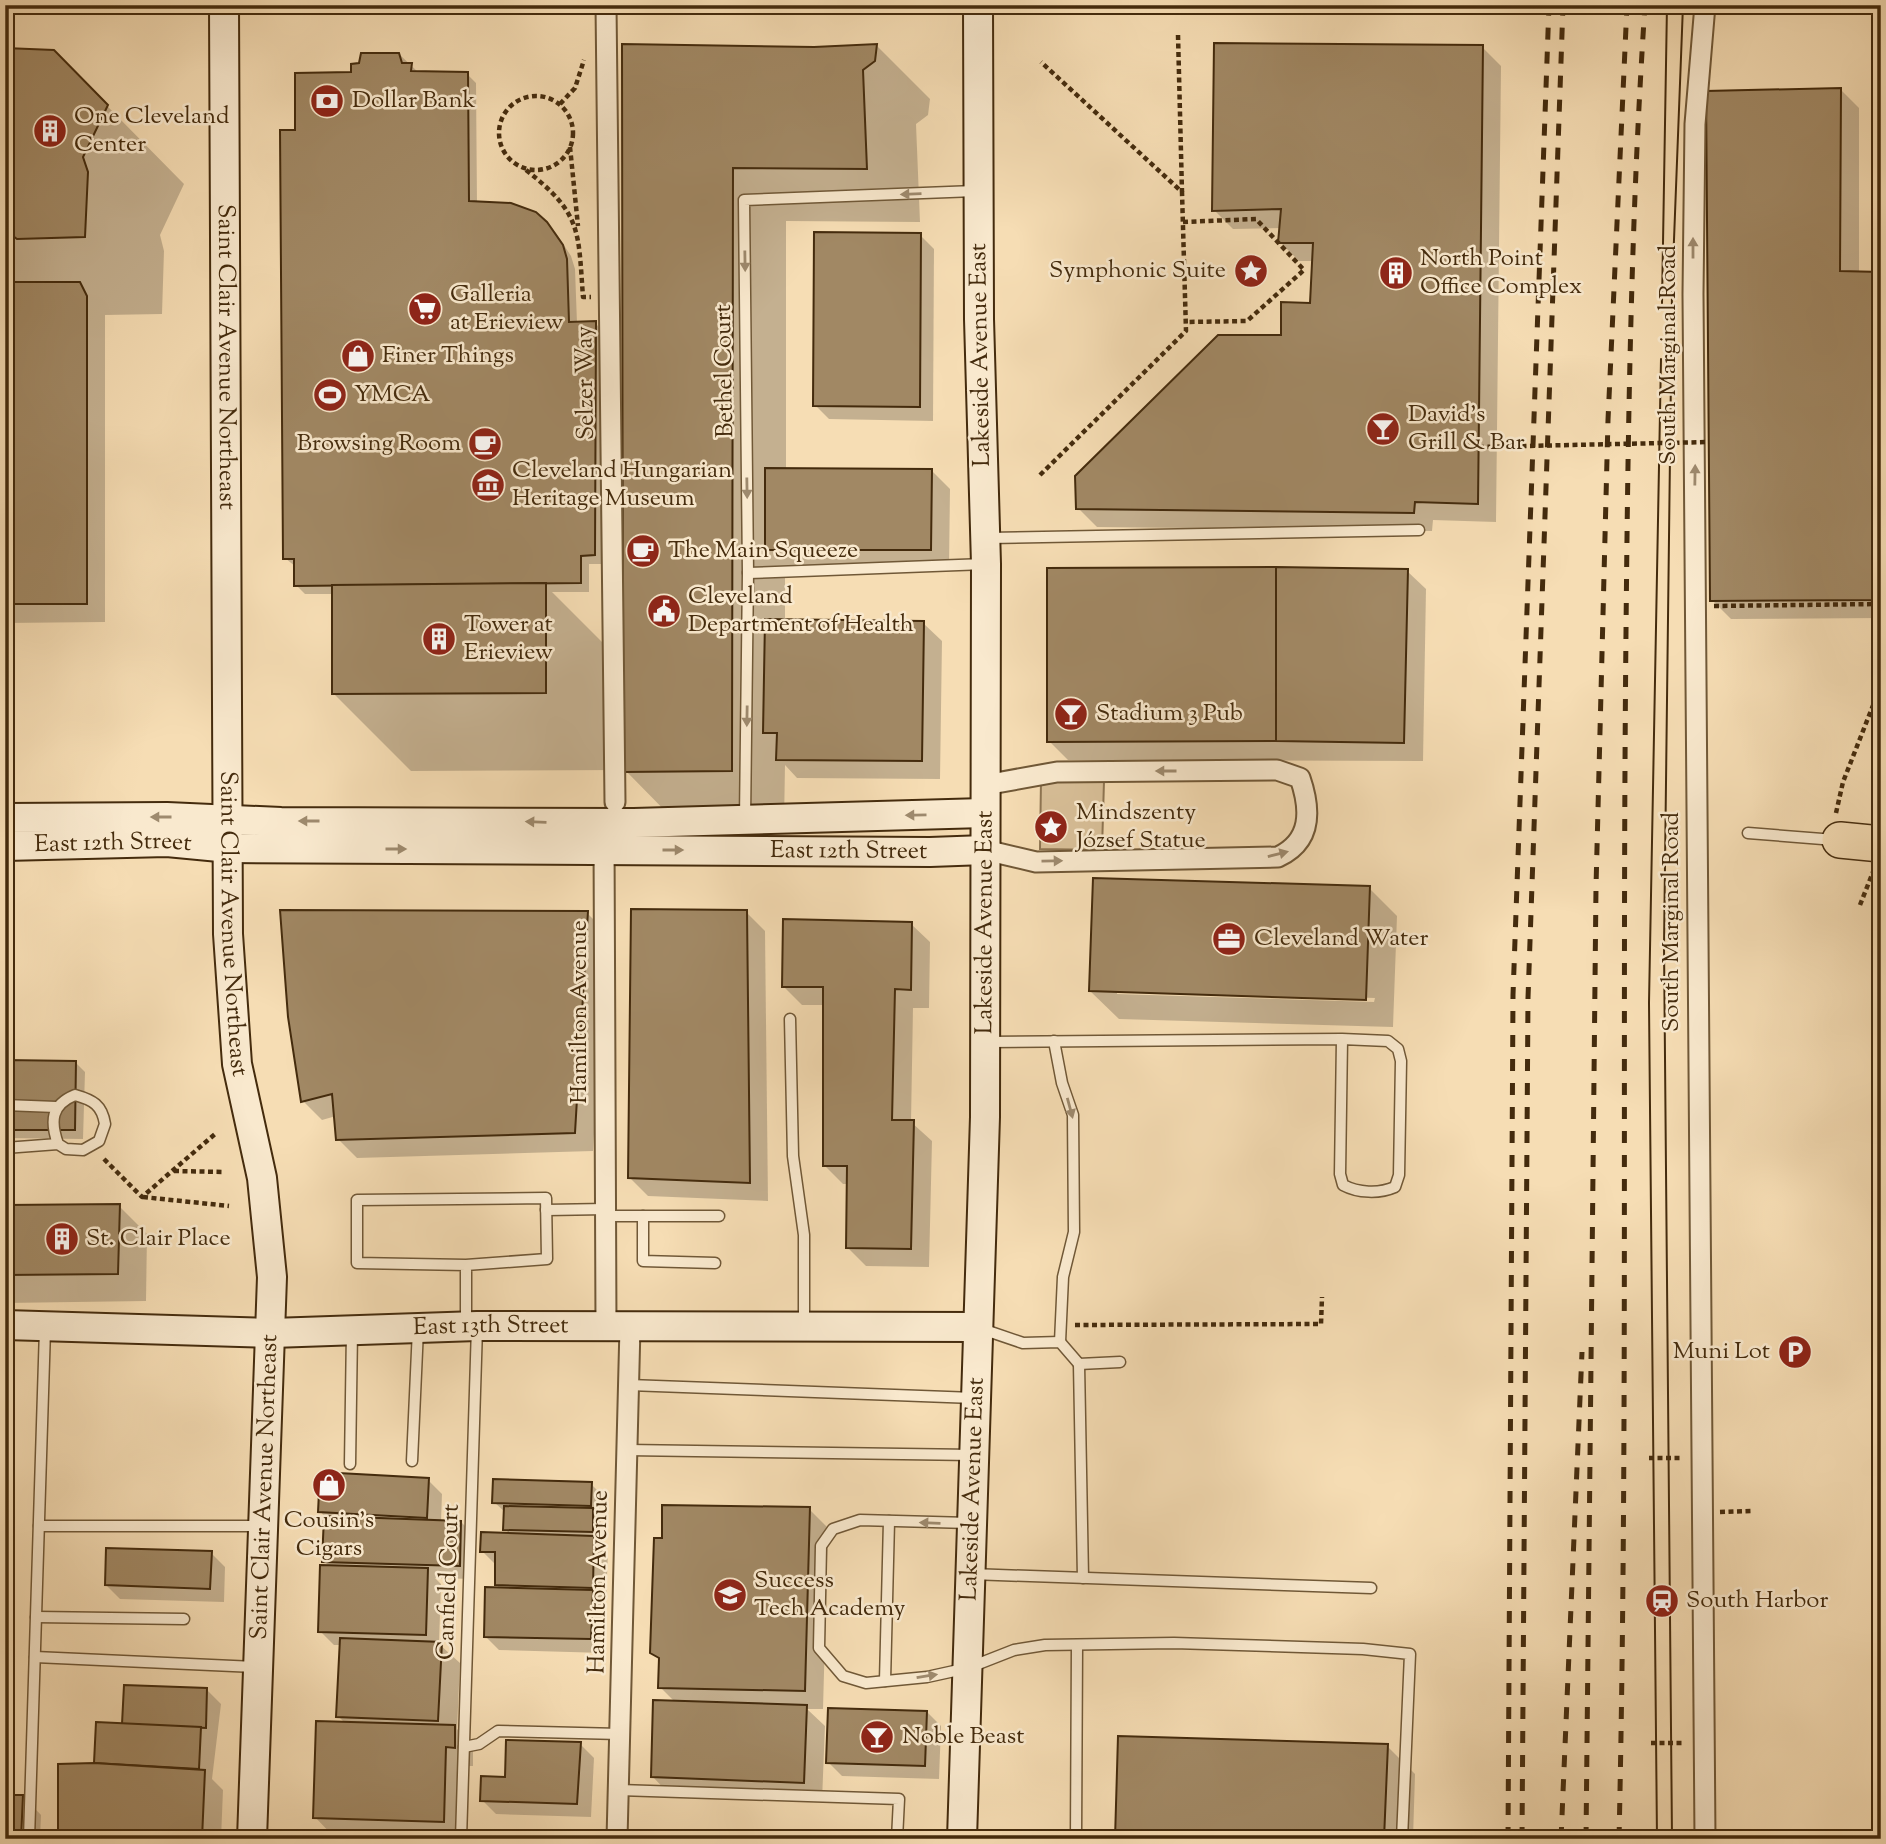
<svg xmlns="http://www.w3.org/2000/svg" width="1886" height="1844" font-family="'Sorts Mill Goudy',serif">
  <rect width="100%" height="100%" fill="#f6ddb4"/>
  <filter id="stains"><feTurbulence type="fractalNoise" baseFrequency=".00286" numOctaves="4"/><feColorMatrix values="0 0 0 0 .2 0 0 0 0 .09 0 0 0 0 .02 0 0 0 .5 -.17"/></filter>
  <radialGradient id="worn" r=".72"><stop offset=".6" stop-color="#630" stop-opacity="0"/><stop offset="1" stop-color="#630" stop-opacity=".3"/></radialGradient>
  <polygon fill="#d8bf98" stroke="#8e7552" stroke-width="2" points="1041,780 1104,781 1102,850 1040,849"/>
  <g fill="#0003" fill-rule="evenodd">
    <polygon points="876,45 930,99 928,115 916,124 920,222 786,221 786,470 931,470 950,489 949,568 785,568 785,621 923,623 942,641 940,779 797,778 785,765 784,824 679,825 625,770 411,771 334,694 334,594 305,594 296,585 296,567 285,558 297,132 353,74 399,54 419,73 467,74 476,83 477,203 546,223 556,233 571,256 575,269 577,323 595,323 604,332 603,564 589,564 589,592 552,592 625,665 624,46 814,49"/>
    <polygon points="1482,47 1501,66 1496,522 1433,520 1432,531 1097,527 1078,508 1283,337 1312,305 1314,261 1299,261 1280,242 1281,228 1233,229 1214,210"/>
    <polygon points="53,51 184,184 160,235 164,251 162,314 105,315 105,622 5,623 5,52"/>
    <polygon points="1840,89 1859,108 1859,273 1881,274 1881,618 1731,619 1712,600"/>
    <polygon points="920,235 934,249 933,421 829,419 815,405"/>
    <polygon points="1407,571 1426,589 1423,761 1068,760 1049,741"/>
    <path d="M1369 888 1397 916 1393 1027 1119 1019 1090 991ZM1117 990 1375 998 1374 1002 1117 994Z"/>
    <polygon points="746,912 765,931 768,1201 648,1196 629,1177"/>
    <polygon points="587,913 606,932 593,1151 357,1158 338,1139 336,1116 322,1120 303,1101"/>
    <polygon points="911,924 930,942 929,1008 913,1008 911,1122 932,1141 929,1267 866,1266 847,1247 849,1184 843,1184 824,1165 825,1005 802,1005 783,986"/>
    <polygon points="5,1062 76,1063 85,1072 83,1139 5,1138"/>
    <polygon points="119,1206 147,1234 146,1301 5,1303 5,1207"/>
    <polygon points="428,1480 442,1494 441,1522 461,1522 475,1536 473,1579 435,1578 441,1584 439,1644 460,1663 457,1729 473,1746 473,1766 465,1766 462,1839 333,1836 315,1817 346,1724 338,1716 341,1645 334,1645 320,1631 330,1567 324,1561 325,1517 320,1511"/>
    <polygon points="591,1484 600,1493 601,1540 597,1540 608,1551 606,1601 601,1601 606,1605 605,1653 499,1650 485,1636 501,1589 496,1585 497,1566 482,1551 510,1534 505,1529 505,1512 494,1502"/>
    <polygon points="809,1509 828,1528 823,1709 807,1709 825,1726 822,1801 671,1796 653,1777 676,1703 660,1687 660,1660 652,1652"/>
    <polygon points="211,1553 225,1567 224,1602 120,1599 106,1585"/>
    <polygon points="207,1690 221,1704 212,1779 223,1790 221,1839 65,1839 60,1834 100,1767 95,1763 124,1726"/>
    <polygon points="927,1712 941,1726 939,1779 842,1776 828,1762"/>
    <polygon points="580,1744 594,1758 591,1817 496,1814 482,1800 507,1779"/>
    <polygon points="1387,1746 1415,1774 1413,1839 1117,1839"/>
    <polygon points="23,1796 41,1815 40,1839 5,1839"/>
  </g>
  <g fill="#a18864" stroke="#442b0d" stroke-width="2">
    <polygon points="1214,43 1483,45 1478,504 1415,502 1414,513 1076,509 1075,476 1218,335 1281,335 1281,302 1310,303 1313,243 1278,243 1281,209 1212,211"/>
    <polygon points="622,44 814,47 877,44 875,61 863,70 867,169 733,168 732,771 623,772"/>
    <polygon points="5,48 54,50 108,105 83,157 88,172 85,237 17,239 5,230"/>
    <polygon points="361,53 399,53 402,63 412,63 411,71 468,72 469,201 511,203 536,212 547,222 563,245 567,259 569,322 596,321 595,555 581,556 581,583 294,586 294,559 283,559 280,130 295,130 295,73 351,72 351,64 359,63"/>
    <polygon points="1841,88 1840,271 1881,272 1881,600 1710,601 1706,91"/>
    <polygon points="814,232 921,233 920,407 813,406"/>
    <polygon points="5,282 80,282 87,296 87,604 5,604"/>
    <polygon points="765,468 932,469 931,550 765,550"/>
    <polygon points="1276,567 1408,569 1404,743 1276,741"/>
    <polygon points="1276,567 1276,741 1047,742 1047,568"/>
    <polygon points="546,583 546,693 332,694 332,585"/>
    <polygon points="765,619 924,621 922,761 776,760 777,733 763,733"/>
    <polygon points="1093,878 1370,886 1366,1000 1089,991"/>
    <polygon points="631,909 747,910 750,1183 628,1178"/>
    <polygon points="280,910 588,911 575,1133 336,1140 332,1094 301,1102 288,1017"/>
    <polygon points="783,919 912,922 911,990 895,989 892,1120 914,1120 911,1249 846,1248 847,1166 823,1166 823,987 782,987"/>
    <polygon points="5,1060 76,1061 75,1130 5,1130"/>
    <polygon points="120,1204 118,1274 5,1275 5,1205"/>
    <polygon points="320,1472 429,1478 427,1518 318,1512"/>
    <polygon points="493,1479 592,1482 591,1506 492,1503"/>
    <polygon points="662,1505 810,1507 805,1691 658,1688 659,1658 650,1653 654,1538 662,1538"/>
    <polygon points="504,1506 593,1508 593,1532 503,1530"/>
    <polygon points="324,1516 461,1521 460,1566 322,1562"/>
    <polygon points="481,1532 594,1536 593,1588 495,1585 495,1552 480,1552"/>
    <polygon points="106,1548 212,1551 210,1589 105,1585"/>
    <polygon points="320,1565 428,1568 426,1635 318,1632"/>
    <polygon points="485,1587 593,1590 591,1639 484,1637"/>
    <polygon points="340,1638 442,1642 438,1721 336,1717"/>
    <polygon points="124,1685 207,1688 206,1728 122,1724"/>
    <polygon points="653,1700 807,1705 804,1783 651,1777"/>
    <polygon points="828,1708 927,1711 925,1766 826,1763"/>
    <polygon points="316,1721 455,1725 455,1748 446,1747 444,1822 313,1818"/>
    <polygon points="96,1722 201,1727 199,1769 94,1763"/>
    <polygon points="1118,1736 1388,1744 1384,1839 1115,1839"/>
    <polygon points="506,1740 581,1742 577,1804 480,1801 481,1776 505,1777"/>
    <polygon points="94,1763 205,1770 202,1839 58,1835 58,1764"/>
    <polygon points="5,1795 23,1795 21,1839 5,1839"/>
  </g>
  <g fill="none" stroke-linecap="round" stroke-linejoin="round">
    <g stroke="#705837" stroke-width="13">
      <g id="lane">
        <polyline points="989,538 1419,530"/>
        <polyline points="748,573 985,564"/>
        <polyline points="745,818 748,573 744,200 975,191"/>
        <polyline points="1748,833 1835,840"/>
        <polyline points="790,1019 793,1156 804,1235 804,1326"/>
        <polyline points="1054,1041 1062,1083 1073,1115 1074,1232 1063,1277 1060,1342"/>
        <path d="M988 1042 1342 1039 1388 1041 1398 1049 1401 1061 1399 1175 1395 1187C1379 1194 1358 1193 1343 1185L1340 1174 1342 1039"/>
        <polyline points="5,1105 56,1107"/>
        <path d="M5 1148 58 1144 66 1149 83 1150 99 1141 105 1124C102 1105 93 1100 75 1095 51 1105 50 1121 58 1144"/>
        <polyline points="546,1210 606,1209"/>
        <polyline points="606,1216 643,1216 643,1261 715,1263"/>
        <polyline points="643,1216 719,1216"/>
        <polyline points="466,1323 466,1265 357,1263 357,1200 546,1198 547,1259 466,1265"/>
        <polyline points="979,1328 1023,1343 1060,1342 1079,1364 1120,1362"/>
        <polyline points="1079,1364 1083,1578"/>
        <polyline points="629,1385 974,1398"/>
        <polyline points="627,1450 973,1455"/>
        <polyline points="412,1461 418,1329"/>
        <polyline points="350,1464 352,1331"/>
        <polyline points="969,1523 860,1520 833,1529 821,1546 819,1648 843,1676 866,1683 927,1677 968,1668 1014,1650 1045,1645 1174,1643 1363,1649 1410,1654 1402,1839"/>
        <polyline points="39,1526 262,1526"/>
        <polyline points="971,1574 1371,1588"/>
        <polyline points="36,1617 184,1619"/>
        <polyline points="35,1657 255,1667"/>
        <polyline points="885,1681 889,1521"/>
        <polyline points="464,1747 479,1744 498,1731 620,1734"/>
        <polyline points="619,1790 899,1799 897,1839"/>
        <polyline points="29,1839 45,1329"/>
        <polyline points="461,1839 477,1327"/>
        <polyline points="1076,1839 1077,1645"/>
      </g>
    </g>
    <g stroke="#705837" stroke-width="23">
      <g id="street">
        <polyline points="606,5 615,802"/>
        <polyline points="1705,5 1695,124 1693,294 1705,1839"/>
        <polyline points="604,838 606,1327"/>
        <path d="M985 850 1036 862 1278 857C1312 841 1311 810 1300 778L1277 770 1057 772 985 785"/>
        <polyline points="617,1839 630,1327"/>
      </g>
    </g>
    <g stroke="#442b0d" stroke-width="32">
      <g id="secondary">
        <path id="s1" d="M224 5 228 934 237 1064 262 1178 272 1277 252 1839"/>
        <polyline points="5,818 167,817 281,822 634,823 984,813"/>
        <path id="s2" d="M5 846 167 842 230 848 930 852 985 850"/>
        <path id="s3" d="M5 1325 272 1333 477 1326 977 1327"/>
        <path id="s4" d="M962 1839 985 1117 986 564 979 319 978 5"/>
      </g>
    </g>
    <g stroke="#442b0d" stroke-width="38">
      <polyline id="highway" points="1840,840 1881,844"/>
    </g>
    <g stroke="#442b0d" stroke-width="4.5" stroke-dasharray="5 3.5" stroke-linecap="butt">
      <polyline points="1873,33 1881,39"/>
      <polyline points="1178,35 1182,192"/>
      <circle cx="536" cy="133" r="37"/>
      <polyline points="560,104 575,88 584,60"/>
      <polyline points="570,147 578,226"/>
      <path d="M526 170C582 214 578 230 583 297H591"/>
      <polyline points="1183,222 1256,219 1304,270 1247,321 1186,322"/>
      <polyline points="1040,475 1186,331 1182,192 1041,62"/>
      <polyline points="1714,606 1881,604"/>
      <polyline points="1836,813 1843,782 1881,685"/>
      <polyline points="1860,905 1873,872"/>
      <polyline points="104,1159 142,1197 215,1134"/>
      <polyline points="174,1171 223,1172"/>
      <polyline points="143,1197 229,1206"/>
      <polyline points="1075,1325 1321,1324 1322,1297"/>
      <polyline points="1649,1458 1681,1458"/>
      <polyline points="1720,1512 1751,1511"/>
      <polyline points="1651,1743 1685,1743"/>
    </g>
    <use href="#lane" stroke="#f9e9ce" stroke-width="10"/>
    <use href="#street" stroke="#f9e9ce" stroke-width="19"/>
    <use href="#secondary" stroke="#f9e9ce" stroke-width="28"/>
    <use href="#highway" stroke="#f6ddb4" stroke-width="35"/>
    <g stroke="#442b0d" stroke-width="2">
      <polyline points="1662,303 1667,5"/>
      <polyline points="1657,1839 1649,1003 1661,359"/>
      <polyline points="1672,1839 1664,946 1672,292 1683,5"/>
    </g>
    <g stroke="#442b0d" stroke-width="5" stroke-dasharray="12 12" stroke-linecap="butt">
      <polyline points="1508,1839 1513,995 1549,5"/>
      <polyline points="1522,1839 1528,998 1563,5"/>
      <polyline points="1561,1839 1582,1352"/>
      <polyline points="1586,1839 1596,887 1608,420 1627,5"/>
      <path d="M1619 1839C1628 1436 1622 1034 1626 632 1628 423 1631 214 1645 5"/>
    </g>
    <polyline stroke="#442b0d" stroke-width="4.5" stroke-dasharray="5 3.5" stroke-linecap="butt" points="1479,447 1709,442"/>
  </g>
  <defs><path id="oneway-solid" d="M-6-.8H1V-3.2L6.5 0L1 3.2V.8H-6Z" transform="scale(1.75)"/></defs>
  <g fill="#9e8a6e">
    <use href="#oneway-solid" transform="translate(911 194) rotate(178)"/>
    <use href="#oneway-solid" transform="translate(1693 248) rotate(-90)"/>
    <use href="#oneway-solid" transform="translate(745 261) rotate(89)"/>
    <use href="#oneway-solid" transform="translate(1695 475) rotate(-89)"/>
    <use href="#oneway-solid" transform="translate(747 488) rotate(89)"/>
    <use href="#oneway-solid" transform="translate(747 716) rotate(91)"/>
    <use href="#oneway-solid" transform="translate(1166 771) rotate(180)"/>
    <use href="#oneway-solid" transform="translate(916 815) rotate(179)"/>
    <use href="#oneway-solid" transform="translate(161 817) rotate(-180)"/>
    <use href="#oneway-solid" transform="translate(309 821) rotate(180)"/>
    <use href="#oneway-solid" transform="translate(536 822) rotate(-178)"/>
    <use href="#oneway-solid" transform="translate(396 849)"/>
    <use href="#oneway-solid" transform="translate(673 850)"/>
    <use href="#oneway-solid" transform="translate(1278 854) rotate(-14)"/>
    <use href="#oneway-solid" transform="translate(1052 861) rotate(-1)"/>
    <use href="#oneway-solid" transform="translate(1070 1108) rotate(75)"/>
    <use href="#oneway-solid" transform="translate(930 1523) rotate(-178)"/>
    <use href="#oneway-solid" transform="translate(927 1676) rotate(-9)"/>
  </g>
  <defs>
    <g id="bank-disc" transform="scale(1.75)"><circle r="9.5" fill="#8f2418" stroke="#f9e9ce"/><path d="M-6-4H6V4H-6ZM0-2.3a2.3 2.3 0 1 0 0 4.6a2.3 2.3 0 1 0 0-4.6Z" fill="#fff"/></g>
    <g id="building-disc" transform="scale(1.75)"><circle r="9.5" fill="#8f2418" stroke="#f9e9ce"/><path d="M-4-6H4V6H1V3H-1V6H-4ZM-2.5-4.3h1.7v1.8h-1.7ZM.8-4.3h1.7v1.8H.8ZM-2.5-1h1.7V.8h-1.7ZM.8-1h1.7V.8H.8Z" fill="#fff"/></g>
    <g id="sight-disc" transform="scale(1.75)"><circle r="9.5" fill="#8f2418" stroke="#f9e9ce"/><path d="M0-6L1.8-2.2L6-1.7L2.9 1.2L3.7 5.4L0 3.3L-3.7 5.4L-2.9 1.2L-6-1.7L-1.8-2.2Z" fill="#fff"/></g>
    <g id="supermarket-disc" transform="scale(1.75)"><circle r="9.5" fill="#8f2418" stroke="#f9e9ce"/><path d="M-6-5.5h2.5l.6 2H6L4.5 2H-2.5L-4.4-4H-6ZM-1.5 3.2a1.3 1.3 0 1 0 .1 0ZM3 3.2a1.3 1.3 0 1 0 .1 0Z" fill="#fff"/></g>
    <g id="shop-disc" transform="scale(1.75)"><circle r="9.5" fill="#8f2418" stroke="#f9e9ce"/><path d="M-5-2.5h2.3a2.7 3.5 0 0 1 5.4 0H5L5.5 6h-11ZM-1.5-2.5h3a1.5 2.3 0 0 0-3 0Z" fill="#fff"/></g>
    <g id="stadium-disc" transform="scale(1.75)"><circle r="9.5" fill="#8f2418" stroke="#f9e9ce"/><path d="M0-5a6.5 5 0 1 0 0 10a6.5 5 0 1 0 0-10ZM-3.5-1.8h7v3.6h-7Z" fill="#fff"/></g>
    <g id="bar-disc" transform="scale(1.75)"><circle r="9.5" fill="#8f2418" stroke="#f9e9ce"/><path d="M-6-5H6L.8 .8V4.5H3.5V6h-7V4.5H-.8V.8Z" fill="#fff"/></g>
    <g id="cafe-disc" transform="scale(1.75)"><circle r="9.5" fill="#8f2418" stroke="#f9e9ce"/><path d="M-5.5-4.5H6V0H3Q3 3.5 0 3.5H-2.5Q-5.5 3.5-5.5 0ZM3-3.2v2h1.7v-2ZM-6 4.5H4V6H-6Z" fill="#fff"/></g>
    <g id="museum-disc" transform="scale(1.75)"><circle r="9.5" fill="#8f2418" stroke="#f9e9ce"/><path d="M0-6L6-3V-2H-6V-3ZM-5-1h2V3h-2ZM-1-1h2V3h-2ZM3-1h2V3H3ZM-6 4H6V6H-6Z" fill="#fff"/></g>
    <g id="civic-disc" transform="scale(1.75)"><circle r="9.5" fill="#8f2418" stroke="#f9e9ce"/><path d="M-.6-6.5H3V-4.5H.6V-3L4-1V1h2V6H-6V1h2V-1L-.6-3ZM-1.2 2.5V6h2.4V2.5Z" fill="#fff"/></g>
    <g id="office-disc" transform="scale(1.75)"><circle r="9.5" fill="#8f2418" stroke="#f9e9ce"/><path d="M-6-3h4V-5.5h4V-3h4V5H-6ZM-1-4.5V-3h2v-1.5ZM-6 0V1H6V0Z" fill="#fff"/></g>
    <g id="parking-disc" transform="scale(1.75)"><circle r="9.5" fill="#8f2418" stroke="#f9e9ce"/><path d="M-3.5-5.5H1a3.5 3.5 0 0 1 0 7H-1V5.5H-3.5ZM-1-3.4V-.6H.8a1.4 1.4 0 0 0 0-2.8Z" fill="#fff"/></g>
    <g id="school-disc" transform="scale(1.75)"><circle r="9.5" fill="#8f2418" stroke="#f9e9ce"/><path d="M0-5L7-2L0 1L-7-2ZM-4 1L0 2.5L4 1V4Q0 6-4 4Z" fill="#fff"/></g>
    <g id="station-disc" transform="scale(1.75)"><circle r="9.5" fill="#8f2418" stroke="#f9e9ce"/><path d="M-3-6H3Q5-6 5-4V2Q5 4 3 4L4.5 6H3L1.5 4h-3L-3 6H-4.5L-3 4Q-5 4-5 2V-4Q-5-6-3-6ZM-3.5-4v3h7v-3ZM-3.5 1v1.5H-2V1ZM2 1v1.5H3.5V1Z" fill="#fff"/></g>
  </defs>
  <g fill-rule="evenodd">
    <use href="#bank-disc" x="327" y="101"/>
    <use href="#building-disc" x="50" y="131"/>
    <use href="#sight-disc" x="1251" y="271"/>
    <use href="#building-disc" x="1396" y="273"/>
    <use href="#supermarket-disc" x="425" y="309"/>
    <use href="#shop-disc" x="358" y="356"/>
    <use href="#stadium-disc" x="330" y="395"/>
    <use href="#bar-disc" x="1383" y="429"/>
    <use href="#cafe-disc" x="485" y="444"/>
    <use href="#museum-disc" x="488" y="485"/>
    <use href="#cafe-disc" x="643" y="551"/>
    <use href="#civic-disc" x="664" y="611"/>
    <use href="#building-disc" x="439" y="639"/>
    <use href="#bar-disc" x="1071" y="714"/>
    <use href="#sight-disc" x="1051" y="827"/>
    <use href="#office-disc" x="1229" y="939"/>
    <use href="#building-disc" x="62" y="1239"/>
    <use href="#parking-disc" x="1795" y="1352"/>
    <use href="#shop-disc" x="329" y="1485"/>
    <use href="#school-disc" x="730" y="1595"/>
    <use href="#station-disc" x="1662" y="1601"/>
    <use href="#bar-disc" x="877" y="1737"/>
  </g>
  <g text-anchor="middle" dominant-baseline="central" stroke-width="5" stroke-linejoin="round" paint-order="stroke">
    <g font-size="24" fill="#442b0d" stroke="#f9e9ce" text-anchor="start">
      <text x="352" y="101">Dollar Bank</text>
      <text x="74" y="117">One Cleveland<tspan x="74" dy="28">Center</tspan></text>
      <text x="1420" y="259">North Point<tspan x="1420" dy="28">Office Complex</tspan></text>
      <text x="1226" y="271" text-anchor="end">Symphonic Suite</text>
      <text x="450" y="295">Galleria<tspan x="450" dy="28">at Erieview</tspan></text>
      <text x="382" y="356">Finer Things</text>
      <text x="354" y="395">YMCA</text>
      <text x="1408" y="415">David's<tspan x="1408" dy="28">Grill &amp; Bar</tspan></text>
      <text x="461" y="444" text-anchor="end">Browsing Room</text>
      <text x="512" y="471">Cleveland Hungarian<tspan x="512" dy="28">Heritage Museum</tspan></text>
      <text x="668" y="551">The Main Squeeze</text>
      <text x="688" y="597">Cleveland<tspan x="688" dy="28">Department of Health</tspan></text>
      <text x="464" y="625">Tower at<tspan x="464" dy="28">Erieview</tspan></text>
      <text x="1096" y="714">Stadium 3 Pub</text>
      <text x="1076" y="813">Mindszenty<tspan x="1076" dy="28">József Statue</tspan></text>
      <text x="1254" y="939">Cleveland Water</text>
      <text x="86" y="1239">St. Clair Place</text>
      <text x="1770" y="1352" text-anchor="end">Muni Lot</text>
      <text x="329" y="1521" text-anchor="middle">Cousin's<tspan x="329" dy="28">Cigars</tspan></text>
      <text x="754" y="1581">Success<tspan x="754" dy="28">Tech Academy</tspan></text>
      <text x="1686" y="1601">South Harbor</text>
      <text x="902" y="1737">Noble Beast</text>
    </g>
    <g font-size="24" fill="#442b0d" stroke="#f9e9ce">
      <text transform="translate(981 355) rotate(-91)">Lakeside Avenue East</text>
      <text transform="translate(1669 355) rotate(-90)">South Marginal Road</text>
      <text stroke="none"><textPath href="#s1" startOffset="352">Saint Clair Avenue Northeast</textPath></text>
      <text transform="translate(725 371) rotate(-91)">Bethel Court</text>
      <text transform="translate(586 383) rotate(-91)">Selzer Way</text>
      <text stroke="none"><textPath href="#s2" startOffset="108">East 12th Street</textPath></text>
      <text stroke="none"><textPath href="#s2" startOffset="844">East 12th Street</textPath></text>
      <text stroke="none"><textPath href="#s4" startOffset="917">Lakeside Avenue East</textPath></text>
      <text transform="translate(1672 922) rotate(-90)">South Marginal Road</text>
      <text stroke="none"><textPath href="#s1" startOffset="919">Saint Clair Avenue Northeast</textPath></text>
      <text transform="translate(580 1012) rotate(-90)">Hamilton Avenue</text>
      <text stroke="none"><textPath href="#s3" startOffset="486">East 13th Street</textPath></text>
      <text transform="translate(265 1487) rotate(-88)">Saint Clair Avenue Northeast</text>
      <text stroke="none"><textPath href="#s4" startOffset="350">Lakeside Avenue East</textPath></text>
      <text transform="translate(449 1582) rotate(-88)">Canfield Court</text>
      <text transform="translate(599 1582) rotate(-89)">Hamilton Avenue</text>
    </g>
  </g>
  <rect width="1886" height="1844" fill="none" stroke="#f6ddb4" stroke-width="28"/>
  <rect x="7" y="7" width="1872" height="1830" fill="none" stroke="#442b0d" stroke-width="3.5"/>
  <rect x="14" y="14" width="1858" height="1816" fill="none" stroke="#442b0d" stroke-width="2"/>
  <rect width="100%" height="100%" filter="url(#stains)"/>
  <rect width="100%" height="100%" fill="url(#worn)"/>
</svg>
